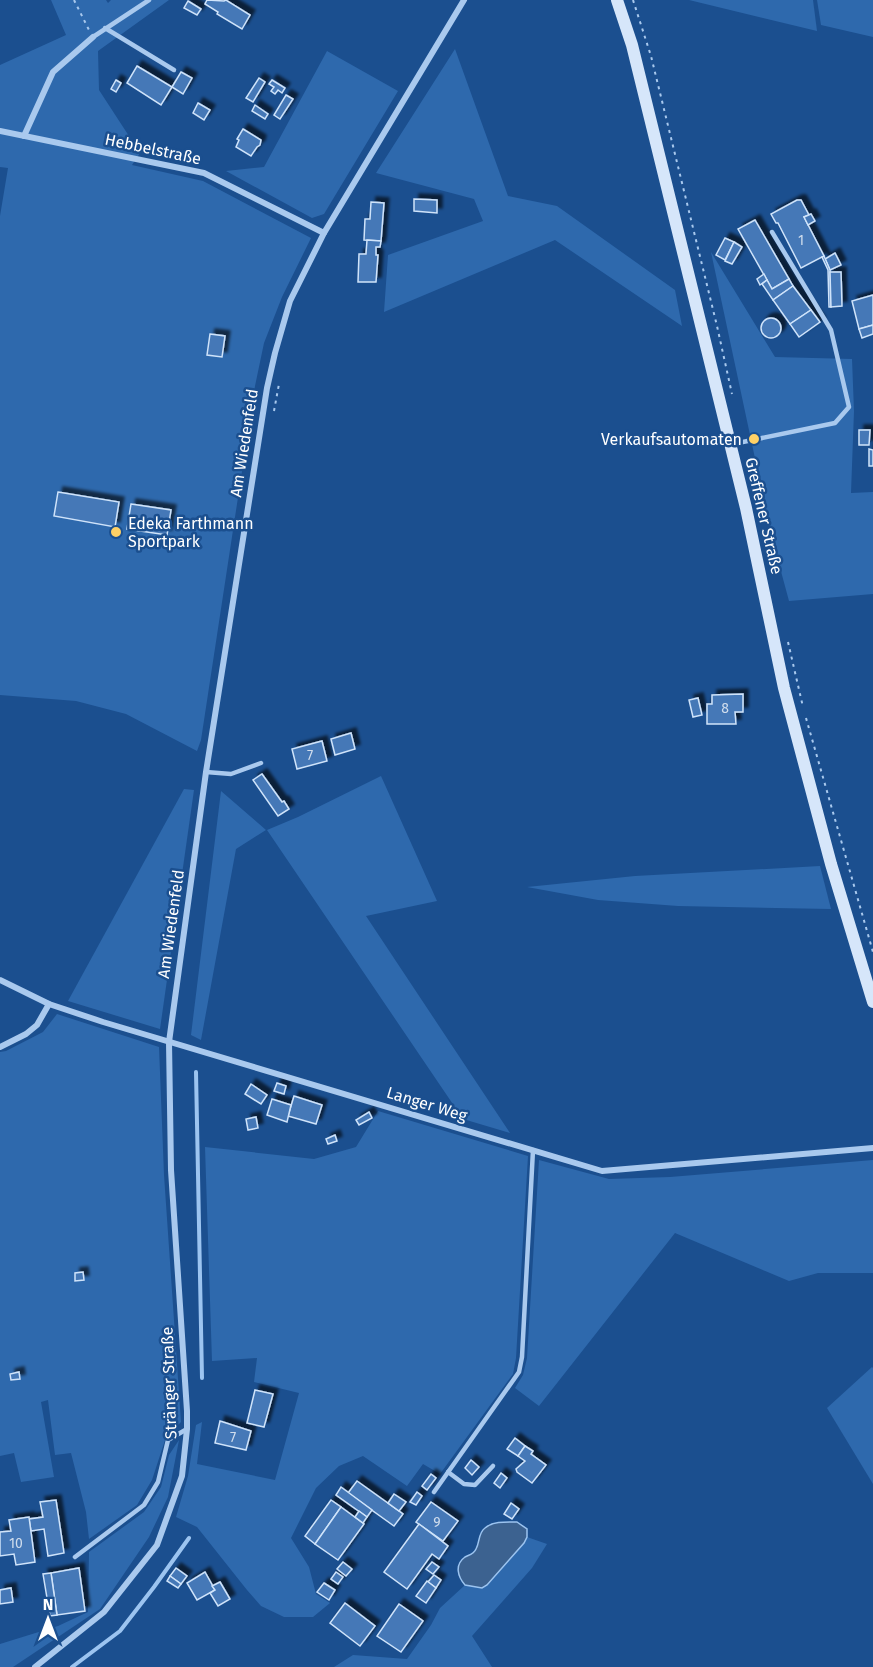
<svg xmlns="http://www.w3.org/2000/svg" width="873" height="1667" font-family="'Fira Sans',sans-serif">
  <defs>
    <filter id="shadow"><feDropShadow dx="5" dy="-5" stdDeviation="1.5" flood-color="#0009"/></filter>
  </defs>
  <rect width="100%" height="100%" fill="#1b4f8f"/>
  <g fill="#2e69ad">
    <polygon points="51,0 106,0 108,3 111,0 169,0 98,51 99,90 140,153 132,165 203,181 311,238 282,297 264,343 255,386 201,740 197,751 126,714 76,701 0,695 0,216 8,168 0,167 0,65 66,35"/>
    <polygon points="689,0 813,0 817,31"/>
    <polygon points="817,0 873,0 873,37 821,25"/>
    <polygon points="455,49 508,196 557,206 675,290 682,326 555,240 384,312 388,255 483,221 474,199 376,173"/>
    <polygon points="327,51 398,91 324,214 312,218 226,171 264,167"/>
    <polygon points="711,252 775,357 852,359 854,411 851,493 873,492 873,594 789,601 772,538"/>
    <polygon points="381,776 437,901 366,916 510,1133 463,1119 267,830 298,817"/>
    <polygon points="184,789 194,790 160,1029 68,1001"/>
    <polygon points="221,791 266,830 236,849 201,1040 191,1035"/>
    <polygon points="820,866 831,909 678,906 598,900 527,887 635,876"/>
    <polygon points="57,1014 159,1047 164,1175 181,1422 166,1437 152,1480 137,1505 89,1539 86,1512 71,1453 55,1455 48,1400 41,1402 54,1477 21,1482 14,1453 0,1456 0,1052 6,1051 43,1032"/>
    <polygon points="378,1111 528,1156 516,1358 513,1374 440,1474 423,1464 407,1486 363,1456 339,1466 316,1488 291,1538 309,1567 316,1594 330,1603 313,1617 284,1617 261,1606 247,1590 197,1527 176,1517 188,1476 196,1425 202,1422 197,1464 275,1480 299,1393 254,1382 257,1358 212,1361 205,1147 314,1159 356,1147"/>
    <polygon points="539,1160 609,1179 670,1177 873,1160 873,1273 818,1273 789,1281 675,1233 539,1406 515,1388 523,1375 527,1358"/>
    <polygon points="872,1367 873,1368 873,1484 827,1408"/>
    <polygon points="179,1440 168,1497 149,1537 100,1609 13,1667 0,1667 0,1644 58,1626 88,1612 89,1552 144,1512 161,1487 169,1455"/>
    <polygon points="527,1537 547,1544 532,1568 472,1636 492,1667 334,1667 353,1655 407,1659 431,1625 440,1608 465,1585 482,1588 487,1585 524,1543"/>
  </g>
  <path fill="#3c6290" stroke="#9cc4f0" stroke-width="1.5" d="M517 1522 527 1529V1537L524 1543 487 1585 482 1588 465 1585C458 1577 454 1565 465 1557 469 1555 474 1554 476 1549 480 1542 478 1533 485 1528 493 1521 507 1522 517 1522Z"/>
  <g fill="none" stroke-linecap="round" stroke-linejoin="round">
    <g stroke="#9cc4f0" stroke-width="4">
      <polyline points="196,1072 202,1378"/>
      <polyline points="72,1667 120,1631 154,1587 189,1538"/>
    </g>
  </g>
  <g fill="#4478b7" stroke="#cfe3fa" stroke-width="1.5" filter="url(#shadow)">
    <polygon points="207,0 224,1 226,0 250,15 242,29 217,14 218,12 205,4"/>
    <polygon points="188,1 201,9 197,15 184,8"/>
    <polygon points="137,66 172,87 161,105 127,83"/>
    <polygon points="181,72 192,78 183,94 172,87"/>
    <polygon points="259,78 265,82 253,102 246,98"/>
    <polygon points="116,80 121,83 116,92 111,89"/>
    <polygon points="272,80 285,88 282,93 278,90 275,94 271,91 274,87 269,84"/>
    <polygon points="286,95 293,99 280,119 274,115"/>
    <polygon points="198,103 210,110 204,120 193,113"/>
    <polygon points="255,105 268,114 265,119 252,111"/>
    <polygon points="243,129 261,140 260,145 257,147 251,156 236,147 239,140 237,139"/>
    <polygon points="414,199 437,200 437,213 414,211"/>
    <polygon points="797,200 801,200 809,215 804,217 824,256 801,268 778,223 776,223 771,214"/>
    <polygon points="371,202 384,203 381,241 364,240 365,219 370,219"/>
    <polygon points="811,214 815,221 808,225 804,217"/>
    <polygon points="755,220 789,279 772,289 738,229"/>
    <polygon points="725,238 734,242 725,260 716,255"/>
    <polygon points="367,240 381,241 380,247 376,247 376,255 378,255 376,282 358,282 359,254 366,254"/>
    <polygon points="734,242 742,247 732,264 725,261"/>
    <polygon points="835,253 841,265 830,270 825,259"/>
    <polygon points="824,256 830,270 831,307 829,307 828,270 822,257"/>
    <polygon points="830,272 841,272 842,306 831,307"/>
    <polygon points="764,274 767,280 760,285 757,279"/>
    <polygon points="789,279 793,286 773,300 762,284 767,280 772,289"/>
    <polygon points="793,286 811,310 790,324 773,300"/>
    <polygon points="873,295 873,325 859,329 852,301"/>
    <polygon points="811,310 820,322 799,337 790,324"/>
    <circle cx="771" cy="328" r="10"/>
    <polygon points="873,325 873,334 862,338 859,329"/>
    <polygon points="210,334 225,336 222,357 207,355"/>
    <polygon points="859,430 870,430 869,445 859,445"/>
    <polygon points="869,449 873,450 873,466 869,466"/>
    <polygon points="58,492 119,502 115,527 54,516"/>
    <polygon points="131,504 171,510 167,535 127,529"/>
    <polygon points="743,694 743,712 735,712 736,724 707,724 707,704 712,704 712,695"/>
    <polygon points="698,698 702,715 693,717 689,700"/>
    <polygon points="351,733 355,749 335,755 331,739"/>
    <polygon points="322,741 327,761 297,769 292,749"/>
    <polygon points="262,774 282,802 284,801 289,809 278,816 253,780"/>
    <polygon points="277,1083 286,1086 284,1094 274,1091"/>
    <polygon points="251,1084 267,1095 261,1104 245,1094"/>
    <polygon points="294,1096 322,1105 316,1124 288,1116"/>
    <polygon points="272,1099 291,1105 287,1122 267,1115"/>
    <polygon points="369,1112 372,1118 359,1125 356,1120"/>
    <polygon points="256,1117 258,1128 248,1130 246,1119"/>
    <polygon points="335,1135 337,1141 328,1144 326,1139"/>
    <polygon points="83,1272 84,1280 75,1281 75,1273"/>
    <polygon points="19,1372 20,1379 11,1380 10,1374"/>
    <polygon points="255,1390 273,1394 264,1427 247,1423"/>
    <polygon points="220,1421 251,1431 246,1450 215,1443"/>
    <polygon points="515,1438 525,1446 518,1456 507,1449"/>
    <polygon points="525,1446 533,1451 531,1454 546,1465 532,1483 517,1472 516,1469 525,1461 518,1456"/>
    <polygon points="471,1460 479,1467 472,1475 465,1468"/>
    <polygon points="501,1473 507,1478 500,1488 494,1483"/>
    <polygon points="431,1474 436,1478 427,1490 422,1486"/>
    <polygon points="357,1481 403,1514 394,1526 348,1493"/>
    <polygon points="341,1487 372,1510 367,1517 336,1495"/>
    <polygon points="417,1492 422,1496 416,1505 410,1502"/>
    <polygon points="394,1494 406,1502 399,1511 388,1503"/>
    <polygon points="56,1500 64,1553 48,1556 44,1529 31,1531 29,1519 43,1517 40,1502"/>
    <polygon points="331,1500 341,1507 315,1544 305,1536"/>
    <polygon points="431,1502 458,1521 443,1541 416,1522"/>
    <polygon points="511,1503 519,1509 512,1519 504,1514"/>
    <polygon points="341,1507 364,1524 338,1560 315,1544"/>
    <polygon points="359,1511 367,1517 363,1523 355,1517"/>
    <polygon points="29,1517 35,1562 16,1565 14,1554 0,1556 0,1532 11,1531 9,1520"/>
    <polygon points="419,1524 448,1546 439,1559 432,1554 407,1589 384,1572"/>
    <polygon points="343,1562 352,1569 346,1576 337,1569"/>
    <polygon points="432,1562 439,1567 433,1574 426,1569"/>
    <polygon points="79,1568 85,1611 57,1615 51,1573"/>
    <polygon points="176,1568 187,1576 181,1584 170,1576"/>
    <polygon points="205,1572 215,1590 197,1600 187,1583"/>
    <polygon points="336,1572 343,1577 338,1584 331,1579"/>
    <polygon points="51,1573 57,1615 50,1616 43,1574"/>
    <polygon points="434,1575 441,1580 436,1588 428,1582"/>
    <polygon points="170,1576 181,1584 178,1588 167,1581"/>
    <polygon points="427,1581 436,1588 426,1603 416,1596"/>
    <polygon points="220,1582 230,1599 218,1606 210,1593 215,1590 212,1586"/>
    <polygon points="324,1583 335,1590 329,1600 317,1592"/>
    <polygon points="11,1588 13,1602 0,1604 0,1590"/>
    <polygon points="345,1603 375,1626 360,1646 330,1623"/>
    <polygon points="399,1604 423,1621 401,1652 377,1636"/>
  </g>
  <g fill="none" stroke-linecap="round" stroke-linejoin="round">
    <g stroke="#a9c9ee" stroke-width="2" stroke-dasharray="3 4.5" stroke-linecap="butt">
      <polyline points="74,0 89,30"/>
      <polyline points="633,0 651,56 717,326 732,394"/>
      <polyline points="274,411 279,384"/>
      <polyline points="788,642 803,707"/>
      <polyline points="806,718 873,952"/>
    </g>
    <g stroke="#a9c9ee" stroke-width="4.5">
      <polyline points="105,28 174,70"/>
      <polyline points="93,37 149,0"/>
      <polyline points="733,444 835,423 849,407 831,330 772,232"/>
      <polyline points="206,772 231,774 261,763"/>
      <polyline points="448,1472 464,1484 475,1485 493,1466"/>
      <polyline points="434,1492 519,1372 522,1357 533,1150"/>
      <polyline points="75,1557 144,1505 158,1482 168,1440 187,1429"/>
    </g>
    <g stroke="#a9c9ee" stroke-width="6">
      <polyline points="0,131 204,173 324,233"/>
      <polyline points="24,136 53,72 93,37"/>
      <polyline points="0,980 49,1004 103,1022 602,1171 873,1148"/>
      <polyline points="0,1047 26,1034 37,1025 49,1004"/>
      <polyline points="35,1667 104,1612 157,1545 182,1476 187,1429 187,1411 171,1170 169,1042 206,772 267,388 275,353 290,301 324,233 464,0"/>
    </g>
    <polyline stroke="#d6e6fa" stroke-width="12" points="617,0 632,45 746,508 784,688 831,864 873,1002"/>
  </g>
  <g fill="#ffd166" stroke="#1b4f8f" stroke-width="2">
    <circle cx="754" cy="439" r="6"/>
    <circle cx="116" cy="532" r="6"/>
  </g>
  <g text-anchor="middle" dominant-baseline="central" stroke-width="5" stroke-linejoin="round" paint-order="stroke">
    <g font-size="14" fill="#d0dded">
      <text x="801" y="240">1</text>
      <text x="725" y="708">8</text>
      <text x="310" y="755">7</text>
      <text x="233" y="1437">7</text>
      <text x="437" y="1522">9</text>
      <text x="16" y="1543">10</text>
    </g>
    <g font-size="16" fill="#fff" stroke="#1b4f8f">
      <text transform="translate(153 149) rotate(12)">Hebbelstraße</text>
      <text transform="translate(244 443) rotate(-81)">Am Wiedenfeld</text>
      <text transform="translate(764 516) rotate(77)">Greffener Straße</text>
      <text transform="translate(171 924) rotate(-82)">Am Wiedenfeld</text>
      <text transform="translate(427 1104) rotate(17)">Langer Weg</text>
      <text transform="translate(169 1383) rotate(-92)">Stränger Straße</text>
    </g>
    <g font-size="16" fill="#fff" stroke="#1b4f8f" text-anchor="end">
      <text x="742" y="439">Verkaufsautomaten</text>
      <text x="128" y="523" text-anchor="start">Edeka Farthmann<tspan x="128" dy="18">Sportpark</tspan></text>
    </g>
  </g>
  <g transform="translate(48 1619)" stroke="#1b4f8f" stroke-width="4.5" paint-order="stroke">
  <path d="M0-4.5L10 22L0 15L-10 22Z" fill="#ffffff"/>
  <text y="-9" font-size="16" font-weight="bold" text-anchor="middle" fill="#ffffff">N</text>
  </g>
</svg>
